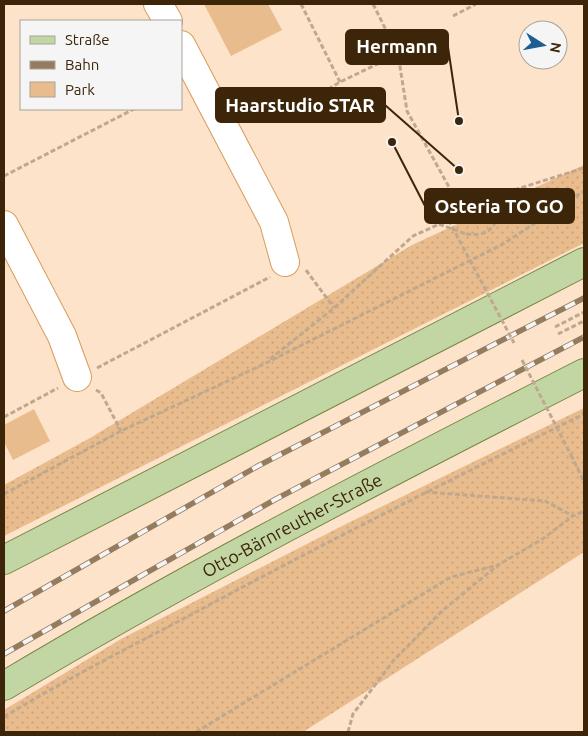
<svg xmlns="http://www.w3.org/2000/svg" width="588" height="736" font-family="Ubuntu,sans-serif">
  <defs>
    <pattern id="grass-dots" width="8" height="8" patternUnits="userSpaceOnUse" patternTransform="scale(1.25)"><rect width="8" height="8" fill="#e9bc8d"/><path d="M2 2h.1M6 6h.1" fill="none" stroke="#c9a178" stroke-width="1.8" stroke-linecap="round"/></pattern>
  </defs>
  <rect width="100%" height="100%" fill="#fce3ca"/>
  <g fill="url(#grass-dots)">
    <polygon points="584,165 584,243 4,536 4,485 90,438 412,245"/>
    <polygon points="584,408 584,552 303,732 4,732 4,710 121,639 346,524"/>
  </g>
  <g fill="#e9bc8d">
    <polygon points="204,4 268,4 282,30 231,56"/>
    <polygon points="34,409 50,441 13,460 4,442 4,425"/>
  </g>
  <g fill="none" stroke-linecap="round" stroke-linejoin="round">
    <g stroke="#d89c5b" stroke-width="30">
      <g id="minor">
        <polyline points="158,4 168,21"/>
        <polyline points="181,45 274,222 285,262"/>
        <polyline points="4,225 62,336 77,377"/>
      </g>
    </g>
    <g stroke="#798645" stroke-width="30">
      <g id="major">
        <polyline points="4,560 584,262"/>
        <path id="s1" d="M4 686C193 573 388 473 584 373"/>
      </g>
    </g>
    <g stroke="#c0a88e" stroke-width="3" stroke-dasharray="5 2.5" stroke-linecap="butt">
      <polyline points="301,4 340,82"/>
      <polyline points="373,4 398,54 407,111 454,196"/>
      <polyline points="453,16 476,4"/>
      <polyline points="309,101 340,82 398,54 423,31"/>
      <polyline points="4,176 134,109"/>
      <polyline points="439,224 466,234"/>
      <polyline points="306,270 334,308"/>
      <polyline points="555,327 584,312"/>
      <polyline points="558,334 584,321"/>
      <polyline points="270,359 334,308 413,236 517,189 584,168"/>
      <polyline points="97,368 270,277"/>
      <polyline points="96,390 101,393 121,431"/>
      <polyline points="4,417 58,388"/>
      <polyline points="571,455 584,482"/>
      <polyline points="425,492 545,501 573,516"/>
      <polyline points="4,494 121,431 264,364 503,244 584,191"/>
      <path d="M4 717C66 679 132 646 196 612 324 543 454 478 584 414"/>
      <polyline points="196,732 451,577 498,565"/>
      <polyline points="348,732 353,714 394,660 442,611 498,565 541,540 573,516 584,511"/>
    </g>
    <use href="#minor" stroke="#fff" stroke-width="28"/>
    <use href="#major" stroke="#c2d6a3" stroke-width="28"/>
    <g stroke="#947c61" stroke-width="5.5">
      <g id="rail">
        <polyline points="4,611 258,466 584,298"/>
        <polyline points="4,654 276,499 584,337"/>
      </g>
    </g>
    <use href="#rail" stroke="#f5f5f5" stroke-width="4" stroke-dasharray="11" stroke-linecap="butt"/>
    <g stroke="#c0a88e" stroke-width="3" stroke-dasharray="5 2.5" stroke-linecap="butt">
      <path d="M466 234C512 241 501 183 468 190 458 193 449 199 440 204L514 343"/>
      <polyline points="522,360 571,455"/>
    </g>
  </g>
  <g text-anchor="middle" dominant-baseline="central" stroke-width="5" stroke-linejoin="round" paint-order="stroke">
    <g font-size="18" fill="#3d2509" stroke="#f5f5f5">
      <text stroke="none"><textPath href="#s1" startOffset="330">Otto-Bärnreuther-Straße</textPath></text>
    </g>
  </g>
  <path fill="none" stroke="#3d2509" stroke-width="2" d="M459 121L448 47M459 170L385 105M392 142L425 206"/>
  <g fill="#3d2509" stroke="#f5f5f5" stroke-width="2">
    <circle cx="459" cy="121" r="5"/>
    <circle cx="459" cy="170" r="5"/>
    <circle cx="392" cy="142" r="5"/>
  </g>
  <g fill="#3d2509" stroke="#3d2509" stroke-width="2">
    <rect x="346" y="30" width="102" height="34" rx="5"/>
    <rect x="216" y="88" width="169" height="34" rx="5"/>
    <rect x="425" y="189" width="149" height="34" rx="5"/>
  </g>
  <g font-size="19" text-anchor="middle" font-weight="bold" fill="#fff">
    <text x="397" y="53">Hermann</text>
    <text x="300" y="112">Haarstudio STAR</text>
    <text x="499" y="213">Osteria TO GO</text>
  </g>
  <rect width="588" height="736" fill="none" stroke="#3d2509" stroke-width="10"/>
  <rect x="20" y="20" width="162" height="90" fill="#f5f5f5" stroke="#aba297"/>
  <rect x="30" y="36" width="25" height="8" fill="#c2d6a3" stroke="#aba297"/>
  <text x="65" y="45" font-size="15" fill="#3d2509">Straße</text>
  <rect x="30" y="61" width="25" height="8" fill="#947c61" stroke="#aba297"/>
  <text x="65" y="70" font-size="15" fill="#3d2509">Bahn</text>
  <rect x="30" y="82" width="25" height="15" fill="#e9bc8d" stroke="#aba297"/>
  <text x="65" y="95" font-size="15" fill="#3d2509">Park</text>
  <g transform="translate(543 45) rotate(101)"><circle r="24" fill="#f5f5f5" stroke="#aba297"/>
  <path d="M0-4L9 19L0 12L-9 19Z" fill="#1a5e93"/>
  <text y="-8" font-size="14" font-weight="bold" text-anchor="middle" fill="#3d2509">N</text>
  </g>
</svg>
